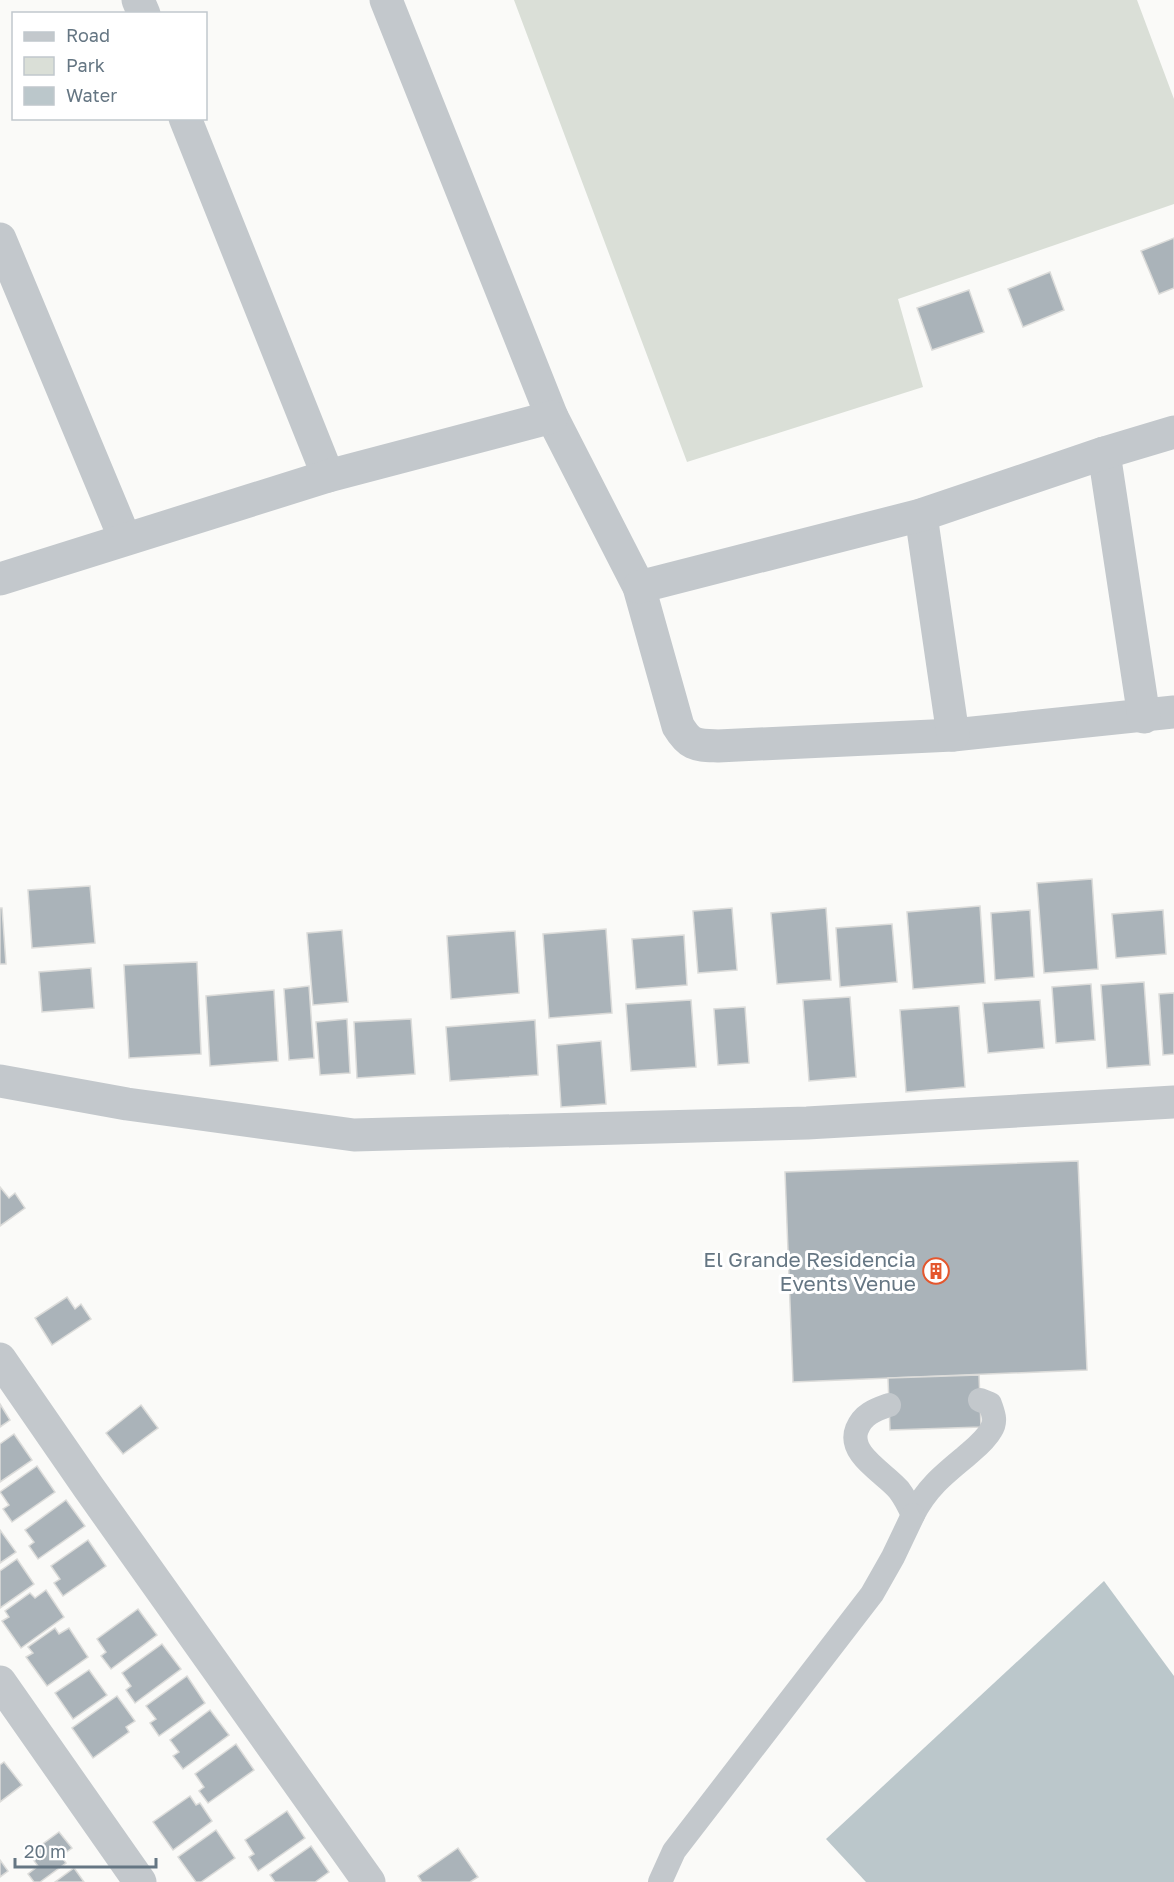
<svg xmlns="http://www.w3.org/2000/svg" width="1174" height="1882" font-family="'Golos Text',sans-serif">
  <rect width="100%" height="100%" fill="#fafaf8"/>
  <polygon fill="#dadfd7" points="514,0 1137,0 1174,99 1174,204 898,299 923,387 687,462"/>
  <polygon fill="#bbc7cb" points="1104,1581 1174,1676 1174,1882 866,1882 826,1839"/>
  <g fill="#aab3b9" stroke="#dcdcda" stroke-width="1.5">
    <polygon points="1174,238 1174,288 1159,294 1141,251"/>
    <polygon points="1050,272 1064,310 1023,327 1008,289"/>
    <polygon points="969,290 984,332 932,350 917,308"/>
    <polygon points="1092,879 1098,969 1044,973 1037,883"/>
    <polygon points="90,886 95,943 32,948 28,890"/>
    <polygon points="980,906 985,983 913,989 907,912"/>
    <polygon points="0,908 2,908 6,964 0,964"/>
    <polygon points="732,908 737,970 698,973 693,911"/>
    <polygon points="826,908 831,980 777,984 771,913"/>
    <polygon points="1030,910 1034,977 995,980 991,913"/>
    <polygon points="1163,910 1166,954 1116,958 1112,914"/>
    <polygon points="892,924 897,982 840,987 836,928"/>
    <polygon points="606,929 612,1013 549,1018 543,934"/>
    <polygon points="342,930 348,1002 313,1005 307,933"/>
    <polygon points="515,931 519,993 451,999 447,936"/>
    <polygon points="684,935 687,985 636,989 632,939"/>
    <polygon points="197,962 201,1054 129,1058 124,965"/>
    <polygon points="91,968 94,1008 42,1012 39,972"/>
    <polygon points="1144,982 1150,1065 1107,1068 1101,985"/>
    <polygon points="1091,984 1095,1040 1056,1043 1052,987"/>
    <polygon points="309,986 314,1058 289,1060 284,989"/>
    <polygon points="274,990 278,1061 210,1066 206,996"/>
    <polygon points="1174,993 1174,1054 1163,1055 1159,994"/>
    <polygon points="850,997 856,1077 809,1081 803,1000"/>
    <polygon points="691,1000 696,1067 631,1071 626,1004"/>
    <polygon points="1040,1000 1044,1048 988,1053 983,1003"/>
    <polygon points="959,1006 965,1087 906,1092 900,1010"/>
    <polygon points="745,1007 749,1063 718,1065 714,1009"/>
    <polygon points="347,1019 350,1073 320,1075 316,1022"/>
    <polygon points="411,1019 415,1074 357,1078 354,1022"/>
    <polygon points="535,1020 538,1075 450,1081 446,1027"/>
    <polygon points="601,1041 606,1104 561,1107 557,1045"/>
    <polygon points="1078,1161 1087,1370 793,1382 785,1172"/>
    <polygon points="0,1187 9,1198 15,1193 25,1208 0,1226"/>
    <polygon points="67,1297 75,1309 81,1304 91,1319 52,1345 35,1318"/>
    <polygon points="979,1375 981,1427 890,1430 888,1378"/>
    <polygon points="0,1404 10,1420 0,1427"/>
    <polygon points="141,1405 158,1428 123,1454 106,1433"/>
    <polygon points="14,1434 32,1460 0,1482 0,1444"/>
    <polygon points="37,1466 55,1492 12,1522 3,1509 9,1505 0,1492"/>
    <polygon points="66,1500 85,1526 38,1559 29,1546 34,1542 25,1530"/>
    <polygon points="0,1530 16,1552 0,1563"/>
    <polygon points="88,1540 106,1566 63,1596 54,1583 60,1579 51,1566"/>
    <polygon points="17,1559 34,1584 0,1608 0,1571"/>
    <polygon points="46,1590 64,1617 21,1648 2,1621 9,1617 5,1611 30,1593 35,1598"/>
    <polygon points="138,1609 157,1635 111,1669 101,1656 106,1652 97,1639"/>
    <polygon points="55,1628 59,1634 69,1628 88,1657 47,1686 26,1657 33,1653 28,1647"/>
    <polygon points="162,1644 181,1669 135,1703 126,1690 131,1686 122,1673"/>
    <polygon points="89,1670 107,1695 73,1719 55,1693"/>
    <polygon points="187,1676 205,1703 159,1736 150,1723 156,1719 146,1706"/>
    <polygon points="117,1696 135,1721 126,1727 129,1732 93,1758 72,1728"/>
    <polygon points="210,1710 229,1735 183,1769 173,1756 179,1752 170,1740"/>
    <polygon points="236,1744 254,1770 208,1803 199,1791 204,1787 195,1774"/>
    <polygon points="4,1762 22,1785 0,1802 0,1765"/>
    <polygon points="190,1796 196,1805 200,1803 212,1821 173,1850 153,1822"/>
    <polygon points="287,1811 305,1838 258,1871 249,1857 254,1854 245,1840"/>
    <polygon points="216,1830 235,1858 201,1882 196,1882 178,1857"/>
    <polygon points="59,1832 72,1848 61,1856 66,1863 40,1882 34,1882 28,1874 38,1866 29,1854"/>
    <polygon points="311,1846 329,1872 315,1882 275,1882 270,1875"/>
    <polygon points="458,1848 478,1877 470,1882 422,1882 418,1876"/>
    <polygon points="0,1860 8,1871 0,1877"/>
    <polygon points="74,1868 84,1882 55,1882"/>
  </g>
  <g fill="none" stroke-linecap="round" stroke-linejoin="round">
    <g stroke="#c3c8cc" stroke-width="24">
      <path d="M889 1405C875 1410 863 1414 857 1429 847 1454 885 1473 899 1490 905 1498 909 1506 913 1515 926 1489 943 1475 965 1457 974 1449 985 1441 991 1430 997 1421 993 1413 990 1404L980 1400"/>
      <polyline points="660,1882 674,1851 872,1594 893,1557 913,1515"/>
    </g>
    <g stroke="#c3c8cc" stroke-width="33">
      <polyline points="138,0 144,14"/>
      <path d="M386 0 552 417 639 587 678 726C690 746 696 745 718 746L953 735 1174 712"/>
      <polyline points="185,118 328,476"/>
      <polyline points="0,239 125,539"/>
      <polyline points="1104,453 1144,717"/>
      <polyline points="921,515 953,735"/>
      <polyline points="0,579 328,476 552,417"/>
      <polyline points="639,587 921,515 1104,453 1174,432"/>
      <polyline points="0,1081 127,1104 354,1135 807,1123 1174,1102"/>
      <polyline points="0,1359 89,1488 369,1882"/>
      <polyline points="0,1682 140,1882"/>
    </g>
  </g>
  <defs>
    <g id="building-ring" transform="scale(1.35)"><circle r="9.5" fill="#fff" stroke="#e4572e" stroke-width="1.5"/><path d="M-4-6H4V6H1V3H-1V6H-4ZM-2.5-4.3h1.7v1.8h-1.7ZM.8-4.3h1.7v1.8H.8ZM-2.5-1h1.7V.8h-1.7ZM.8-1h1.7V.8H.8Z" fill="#e4572e"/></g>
  </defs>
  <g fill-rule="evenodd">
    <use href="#building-ring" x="936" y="1271"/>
  </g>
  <g text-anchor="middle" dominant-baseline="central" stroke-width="6" stroke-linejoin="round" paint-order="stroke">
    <g font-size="21" fill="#657683" stroke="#fff" text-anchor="end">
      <text x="916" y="1259">El Grande Residencia<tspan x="916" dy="24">Events Venue</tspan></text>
    </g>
  </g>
  <rect x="12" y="12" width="195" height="108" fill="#ffffff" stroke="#c1c8cd" stroke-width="1.5"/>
  <rect x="24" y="32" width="30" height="9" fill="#c3c8cc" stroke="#c1c8cd" stroke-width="1.5"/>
  <text x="66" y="42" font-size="18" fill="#657683">Road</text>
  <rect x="24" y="57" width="30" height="18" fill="#dadfd7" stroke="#c1c8cd" stroke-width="1.5"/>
  <text x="66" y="72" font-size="18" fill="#657683">Park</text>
  <rect x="24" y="87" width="30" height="18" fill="#bbc7cb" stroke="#c1c8cd" stroke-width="1.5"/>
  <text x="66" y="102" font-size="18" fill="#657683">Water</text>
  <path d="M15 1858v9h141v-9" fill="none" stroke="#657683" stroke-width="3"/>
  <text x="24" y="1858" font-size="18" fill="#657683" stroke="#ffffff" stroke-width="4.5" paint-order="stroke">20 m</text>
</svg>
